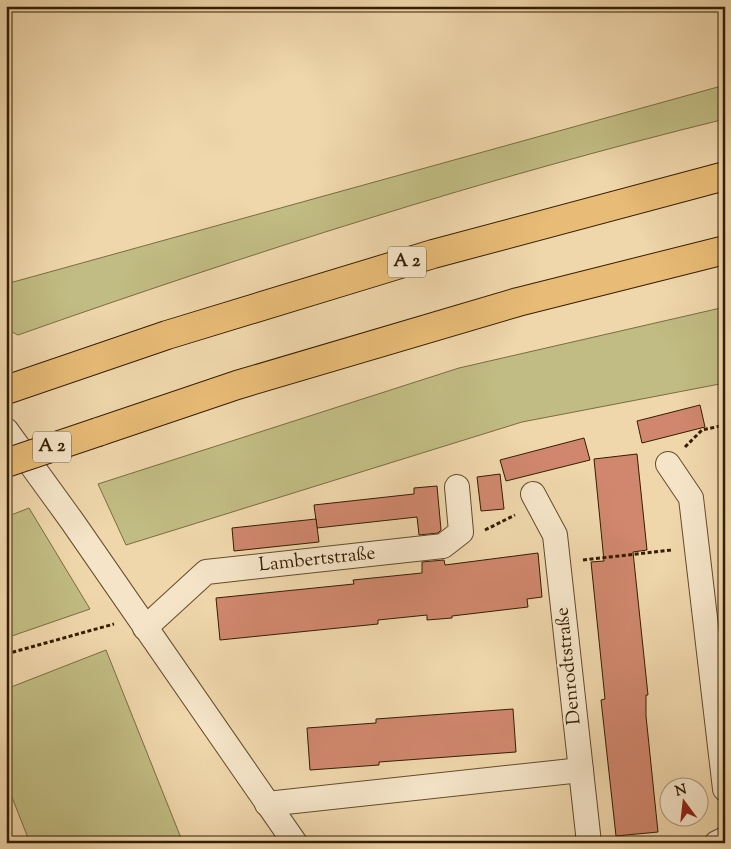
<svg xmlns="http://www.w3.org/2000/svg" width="731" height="849" font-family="'Sorts Mill Goudy',serif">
  <rect width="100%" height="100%" fill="#efd6ab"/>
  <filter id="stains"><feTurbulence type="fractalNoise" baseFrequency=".004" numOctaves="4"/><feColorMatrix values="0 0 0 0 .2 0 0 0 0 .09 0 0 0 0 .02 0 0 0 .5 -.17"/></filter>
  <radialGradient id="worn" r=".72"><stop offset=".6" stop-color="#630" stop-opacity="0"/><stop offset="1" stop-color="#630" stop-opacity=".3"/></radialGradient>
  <g fill="#c1bc83" stroke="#7a6d42">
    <path d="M725 85V119C485 178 251 253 18 335L6 329V284Z"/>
    <polygon points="725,307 725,383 522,422 126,545 98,484 459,368"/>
    <polygon points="29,508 90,609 6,638 6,517"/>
    <polygon points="106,650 183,843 30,843 6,782 6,689"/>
  </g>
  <g fill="#d0876d" stroke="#341e00">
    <polygon points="700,405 705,427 642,443 637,421"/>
    <polygon points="584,438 590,460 506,481 500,460"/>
    <polygon points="637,454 647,550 633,552 648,695 646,695 646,716 658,832 616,836 601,700 605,699 591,562 604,561 594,459"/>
    <polygon points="500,474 504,509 481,511 477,477"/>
    <polygon points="437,486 441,530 438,533 419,535 417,517 317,528 314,505 414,494 414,488"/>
    <polygon points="316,519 319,542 234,551 232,528"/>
    <polygon points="538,553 542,597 527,599 528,607 452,616 452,618 427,620 427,615 378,620 378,624 220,640 216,598 354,584 353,580 422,573 422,562 444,560 445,565"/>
    <polygon points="513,709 516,752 379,762 379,765 310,770 307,728 376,723 376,719"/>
  </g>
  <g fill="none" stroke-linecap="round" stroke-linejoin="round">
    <g stroke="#634c2b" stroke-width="26">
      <g id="minor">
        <polyline points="6,430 72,521 295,843"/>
        <polyline points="668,464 691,498 725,789"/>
        <polyline points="533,494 555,535 589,843"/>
        <polyline points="145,628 206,572 443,546 461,532 457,487"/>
        <polyline points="267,804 581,770"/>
        <polyline points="717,843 725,839"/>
      </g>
    </g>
    <g stroke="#341e00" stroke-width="30">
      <g id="motorway">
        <polyline points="6,390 167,335 433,254 725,176"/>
        <polyline points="98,432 237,385 518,302 725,250"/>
      </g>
    </g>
    <g stroke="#341e00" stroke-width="3" stroke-dasharray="4 2.5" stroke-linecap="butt">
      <polyline points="685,447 702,430 725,425"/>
      <polyline points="485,530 515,515"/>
      <polyline points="583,560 672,550"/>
      <polyline points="6,654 114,624"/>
    </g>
    <use href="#minor" stroke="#f5e4c8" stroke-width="24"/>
    <use href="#motorway" stroke="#e8bb76" stroke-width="28"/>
    <g stroke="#341e00" stroke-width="30" stroke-linecap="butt">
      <polyline id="motorway-bridge" points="6,463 98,432"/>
    </g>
    <use href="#motorway-bridge" stroke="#e8bb76" stroke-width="28"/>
  </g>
  <g text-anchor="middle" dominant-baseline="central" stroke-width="4.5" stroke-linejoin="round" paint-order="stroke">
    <g fill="#f5e4c8" stroke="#6e593c" stroke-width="1">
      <rect x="388" y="246.5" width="38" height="31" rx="4"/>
      <rect x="33" y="431.5" width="38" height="31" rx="4"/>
    </g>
    <g font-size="18" font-weight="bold" fill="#341e00">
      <text x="407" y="262">A 2</text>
      <text x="52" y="447">A 2</text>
    </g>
    <g font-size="19" fill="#341e00" stroke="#f5e4c8">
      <text transform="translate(317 560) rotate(-6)">Lambertstraße</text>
      <text transform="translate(569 666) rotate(-96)">Denrodtstraße</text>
    </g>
  </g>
  <rect width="731" height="849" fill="none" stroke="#efd6ab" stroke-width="25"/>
  <rect x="8" y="8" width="716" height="834" fill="none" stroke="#341e00" stroke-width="2.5"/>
  <rect x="12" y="12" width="706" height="824" fill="none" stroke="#341e00"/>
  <g transform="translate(684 802) rotate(345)"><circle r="24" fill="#f5e4c8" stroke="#a89578"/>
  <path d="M0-4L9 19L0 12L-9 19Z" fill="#8f2418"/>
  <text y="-8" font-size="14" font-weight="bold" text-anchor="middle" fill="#341e00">N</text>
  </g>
  <rect width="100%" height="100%" filter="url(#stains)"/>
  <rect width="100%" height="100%" fill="url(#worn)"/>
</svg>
